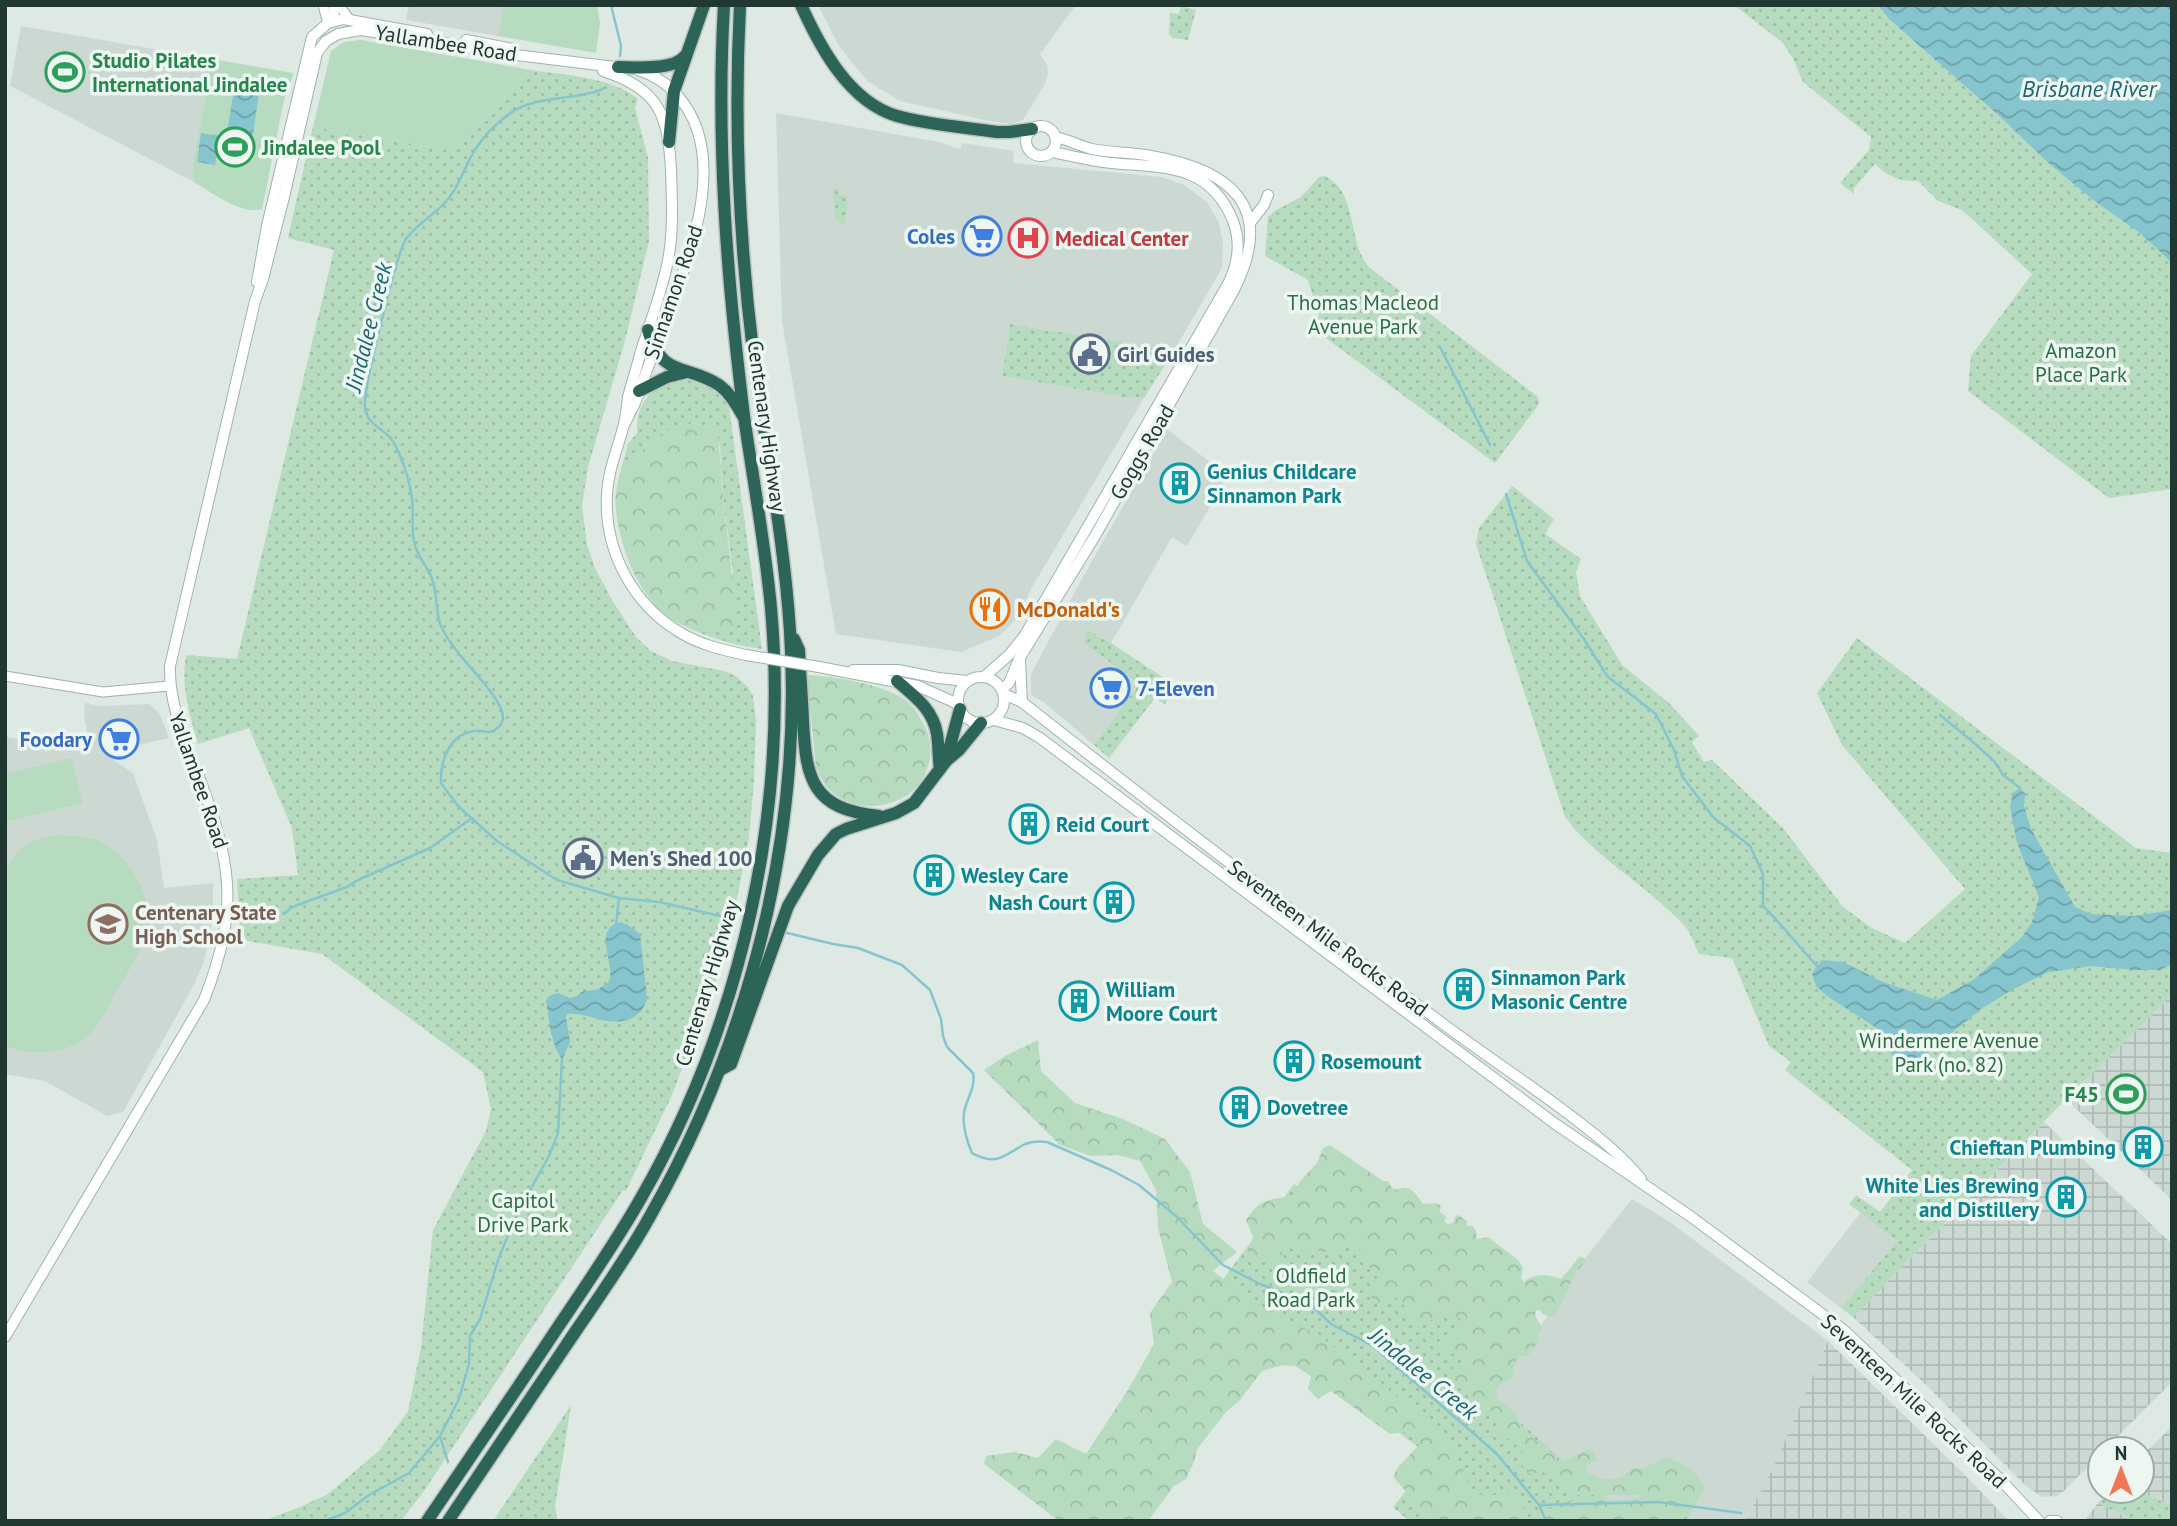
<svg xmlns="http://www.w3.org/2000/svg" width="2177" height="1526" font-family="'PT Sans',sans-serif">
  <defs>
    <pattern id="industrial-grid" width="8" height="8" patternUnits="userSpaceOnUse" patternTransform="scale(1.75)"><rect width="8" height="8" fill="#ccd9d3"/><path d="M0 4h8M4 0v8" fill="none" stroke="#afbbb6"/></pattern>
    <pattern id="grass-dots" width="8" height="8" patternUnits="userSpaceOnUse" patternTransform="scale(1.75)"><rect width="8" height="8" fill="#b7dbbf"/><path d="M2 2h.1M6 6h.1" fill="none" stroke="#9dbda5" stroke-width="1.8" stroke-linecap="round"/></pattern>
    <pattern id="forest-crowns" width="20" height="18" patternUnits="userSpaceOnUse" patternTransform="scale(1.75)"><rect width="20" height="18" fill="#b7dbbf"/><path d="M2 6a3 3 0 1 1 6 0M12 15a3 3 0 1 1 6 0" fill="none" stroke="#9dbda5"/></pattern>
    <pattern id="water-waves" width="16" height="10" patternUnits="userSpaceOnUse" patternTransform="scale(1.75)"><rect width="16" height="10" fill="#86c5ce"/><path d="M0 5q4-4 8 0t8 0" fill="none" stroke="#6da1a8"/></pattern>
  </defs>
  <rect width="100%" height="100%" fill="#dee9e4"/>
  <g fill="#ccd9d3">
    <polygon points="409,5 503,5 498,36 406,20"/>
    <polygon points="818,5 1076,5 1040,54 1047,65 1048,75 1044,86 1023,120 1010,124 989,121 900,101 867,81 839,46"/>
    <polygon points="21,26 212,59 192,170 194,182 10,86"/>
    <polygon points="776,113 939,142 960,149 963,143 1014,151 1013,163 1162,177 1184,185 1207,202 1219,223 1223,243 1222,268 1174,351 1010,324 1002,376 1124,397 1144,398 1031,589 1018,618 999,636 961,652 836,634 782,321"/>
    <polygon points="1167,429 1228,476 1187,546 1172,537 1111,643 1087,629 1085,643 1139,684 1094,745 1045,703 1031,695 1031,674 1079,584"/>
    <polygon points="85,703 101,706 149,704 160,714 169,738 103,753 133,773 157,840 164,888 213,883 213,917 210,932 204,961 195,983 123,1112 107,1116 45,1081 5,1074 5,737 91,751 84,716"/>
    <polygon points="1632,1199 1670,1222 1828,1341 1773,1468 1745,1521 1634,1521 1492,1398 1587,1256"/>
    <polygon points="1861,1212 1897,1241 1841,1308 1807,1282"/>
  </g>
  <g fill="url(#industrial-grid)">
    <polygon points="2172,995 2172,1200 2066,1099"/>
    <polygon points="2044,1122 2172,1244 2172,1382 2105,1449 2100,1449 2100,1454 2065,1490 2057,1496 2042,1497 2024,1484 1925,1384 1853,1317"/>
    <polygon points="1828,1341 1961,1471 2009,1521 1745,1521 1773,1468"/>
    <polygon points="2172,1426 2172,1506 2139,1491 2142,1491 2142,1456"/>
    <polygon points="2098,1503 2135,1521 2086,1521 2087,1517"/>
  </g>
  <g fill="url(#grass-dots)">
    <path d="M1734 5H1877L1889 19 1998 115 2046 161 2093 200 2141 234 2172 263V489L2109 498 1968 391 1971 356 2032 274 1962 210 1938 201 1918 181C1899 181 1888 177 1875 164L1854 188V194L1840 183 1869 150 1871 137 1803 82 1793 58 1782 42Z"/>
    <polygon points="1181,6 1196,10 1188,40 1173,38 1169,34 1170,13 1179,14"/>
    <path d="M531 70C563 75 613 77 638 99L635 108 648 158 649 241 625 341 588 467 582 506 587 545 595 568 612 600 636 637 651 651 672 661 724 671 736 676 748 687 753 696 756 720 754 780 749 838 730 933 721 967 672 1095 626 1191 623 1190 424 1491 401 1521H263L300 1507 328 1494 380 1450 408 1411 421 1347 433 1230 486 1131 491 1109 483 1072 322 954 248 941 240 933 237 879 298 875 292 828 249 728 198 744C189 712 181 689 186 655L237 659 334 250 288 238 313 127 454 151Z"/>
    <path d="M1325 176C1360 194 1346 243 1370 268L1538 397 1539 404 1495 463 1311 327 1319 315 1308 280 1265 256 1268 217 1276 210 1301 197 1319 177Z"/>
    <polygon points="839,188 839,195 848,196 845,222 842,225 839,223 838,219 835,219 833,189"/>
    <polygon points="1010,324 1174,351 1144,398 1124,397 1002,376"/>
    <path d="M688 380C707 384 717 391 729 406L762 649C734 645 710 638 684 626L708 630 733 573 723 497 720 447 717 437 718 429 715 423 710 427 694 423 646 445 636 461 620 473 628 444 637 433C636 397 656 383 688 380Z"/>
    <path d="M1512 486 1554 519 1545 534 1581 559 1576 572 1580 596 1622 665 1669 703 1699 736 1692 742 1704 762 1712 760 1783 828 1843 907 1872 928 1905 943 1965 889 1842 745 1817 693 1857 638 2136 848 2172 853V995L2066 1099 1853 1317 1841 1308 1897 1241 1849 1204 1856 1195 1880 1212 1912 1170 1785 1070 1791 1062 1769 1046 1732 958 1699 954C1695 946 1692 936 1687 929 1681 920 1671 913 1663 905 1630 875 1592 853 1565 817L1476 544 1479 528Z"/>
    <polygon points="1086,629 1111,643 1176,686 1165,704 1155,698 1109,758 1094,745 1139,684 1084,643"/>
    <polygon points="1294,1184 1527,1345 1492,1398 1634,1521 1409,1521 1393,1507 1433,1458 1301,1360 1259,1360 1055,1505"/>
    <polygon points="571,1405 555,1507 558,1521 493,1521"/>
    <polygon points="2110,1491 2139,1491 2172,1506 2172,1521 2135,1521 2098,1503"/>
  </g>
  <g fill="url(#forest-crowns)">
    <path d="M694 423 710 427 716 423C719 429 717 432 718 439 721 459 721 478 723 498 728 542 734 585 736 629L734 630C718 630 700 631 685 626 643 611 620 550 616 510 614 498 617 485 620 473L636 461 646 445 659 435 677 425Z"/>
    <path d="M807 675C833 676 890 685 909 703 916 709 920 718 924 725 932 739 932 758 926 772 911 809 857 817 830 790 823 784 820 775 816 767Z"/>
    <polygon points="1038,1040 1041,1071 1075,1103 1123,1119 1165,1139 1190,1172 1203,1224 1237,1252 1213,1271 1256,1305 1320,1336 1449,1437 1472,1492 1485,1496 1514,1493 1524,1503 1522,1521 1423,1521 1420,1517 1421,1507 1410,1504 1410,1496 1393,1477 1398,1467 1421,1443 1405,1432 1390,1434 1331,1391 1318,1399 1308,1389 1311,1376 1295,1366 1283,1365 1262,1371 1240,1400 1226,1412 1197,1449 1194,1462 1186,1479 1174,1486 1148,1521 1059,1521 984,1464 986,1456 1015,1452 1038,1458 1056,1439 1086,1454 1128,1390 1154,1344 1150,1313 1172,1282 1158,1228 1156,1190 1140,1161 1118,1155 1091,1156 1060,1145 984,1070 1005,1056"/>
    <path d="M1330 1145 1383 1181H1388L1392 1188C1401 1191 1392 1190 1402 1188 1413 1186 1417 1197 1423 1204L1437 1203 1441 1206 1440 1212 1447 1217 1444 1221 1448 1224 1453 1223 1456 1216 1459 1215 1466 1221 1467 1226H1473L1476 1232 1477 1239 1488 1237 1518 1260 1523 1268 1521 1278 1524 1282C1533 1273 1550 1274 1561 1279L1580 1256 1587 1260 1576 1272 1558 1311 1552 1317 1542 1314 1540 1310 1536 1311 1535 1316 1542 1327 1537 1336 1538 1342 1528 1356 1517 1355C1511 1373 1519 1377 1496 1386L1497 1399 1510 1407 1517 1414 1520 1425 1536 1441 1546 1445 1559 1463 1586 1450 1594 1451 1597 1460 1586 1466V1471C1603 1482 1619 1482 1634 1468H1644L1666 1457C1683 1464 1700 1471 1705 1490L1685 1521H1537V1518C1565 1495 1583 1500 1618 1500 1629 1499 1635 1500 1645 1495H1571L1543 1472 1529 1474 1522 1466V1450L1500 1432 1494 1413 1487 1408 1479 1414 1465 1384 1456 1390 1452 1369 1466 1358 1457 1353 1443 1355 1439 1341 1458 1328 1460 1318 1448 1314 1436 1320 1414 1321 1403 1304 1392 1295 1384 1303 1372 1302 1370 1286 1381 1273 1370 1268 1364 1254 1348 1239 1340 1251 1323 1252 1309 1246 1311 1264 1297 1251 1280 1244 1286 1265V1276L1266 1260 1256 1267 1249 1254 1253 1237 1246 1220C1259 1199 1270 1199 1293 1196L1300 1181 1317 1163 1323 1148Z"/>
  </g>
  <g fill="#b7dbbf">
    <polygon points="503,5 597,5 600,23 596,53 498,36"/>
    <polygon points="361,40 531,70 454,151 313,127 331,51 344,42"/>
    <path d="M212 59 294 73 284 100 262 209C243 216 211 192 194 182L192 170Z"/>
    <polygon points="71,758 83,803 5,822 5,774"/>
    <path d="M57 835C71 836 86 835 99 841 134 858 157 903 144 940 138 958 125 976 116 992 106 1010 97 1033 78 1043 55 1055 29 1055 5 1046V870C22 844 26 841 57 835Z"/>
  </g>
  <g fill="url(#water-waves)">
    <polygon points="1877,5 2172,5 2172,263 2141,234 2093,200 2046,161 1998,115 1889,19"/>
    <polygon points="234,89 259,93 249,161 223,157"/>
    <polygon points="201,133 220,136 215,165 197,162"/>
    <polygon points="2020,788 2025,793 2024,806 2031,829 2075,907 2091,914 2134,916 2172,910 2172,964 2160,970 2135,970 2091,966 2049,972 2015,988 1981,1009 1916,1062 1902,1065 1893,1057 1878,1029 1827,996 1816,986 1812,973 1822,960 1843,962 1883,982 1937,1000 1973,980 2022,937 2032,922 2039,897 2017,843 2010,806 2013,793"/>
    <path d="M620 922 628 925 640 934 647 998C643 1017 626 1024 607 1021 593 1019 582 1012 567 1014L566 1017 570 1042 562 1060 556 1049 551 1033 546 1000 551 995 558 993 570 998 577 996 581 992 598 989 608 983C618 966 590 931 620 922Z"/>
  </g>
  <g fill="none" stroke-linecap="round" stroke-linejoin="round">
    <g stroke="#86c5ce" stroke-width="2.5">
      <polyline points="611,5 621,46 620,56"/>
      <path d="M604 88C598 92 592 93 585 94 559 100 531 98 509 114 495 124 482 138 473 153 464 168 460 185 448 199 437 214 417 223 406 239 397 252 362 393 365 408 368 422 374 424 384 432 390 436 396 446 399 453 405 467 410 483 412 499 414 513 411 528 414 541 416 556 427 565 432 579 437 592 436 607 439 620 447 651 502 693 503 717 503 724 497 730 490 732 485 732 480 730 475 731 449 734 440 761 441 783L458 806 497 841 557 880 619 898 659 902 733 919"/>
      <polyline points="1440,347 1490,445"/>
      <path d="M1506 494 1527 561 1584 639 1607 676 1656 714 1674 750 1682 776 1713 817 1750 846 1763 874V906C1783 925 1799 948 1819 968"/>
      <polyline points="1940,715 1974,743 1994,761 2003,775 2020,788 2020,791"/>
      <polyline points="284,914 292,907 347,887 358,880 430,848 472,818"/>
      <polyline points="616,925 619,898"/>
      <path d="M783 932 833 944 858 948 902 965 930 990 941 1019 943 1036 947 1047 973 1073C976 1088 966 1099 964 1113 962 1126 967 1141 972 1153 997 1167 1004 1155 1025 1144 1032 1141 1040 1141 1047 1142L1111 1170 1139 1185 1176 1216 1223 1265 1260 1284 1309 1303 1331 1324 1373 1346 1496 1453 1539 1505 1546 1521"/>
      <polyline points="440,1436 448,1462"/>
      <polyline points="1539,1505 1658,1502 1741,1513"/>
      <polyline points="315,1521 327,1520 345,1513 369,1495 409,1473 440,1436 459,1399 469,1364 470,1336 480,1319 499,1257 518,1212 549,1156 558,1133 562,1059"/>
    </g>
    <g stroke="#a1b0ab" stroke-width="11">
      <g id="tertiary">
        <polyline points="323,5 328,23"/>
        <polyline points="333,5 335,20"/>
        <polyline points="339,5 349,19"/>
        <polyline points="5,676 103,692 169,686"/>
      </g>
    </g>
    <g stroke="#9db5ab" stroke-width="12">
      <g id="secondary">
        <polyline points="466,40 513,49"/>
        <path d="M603 71C659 89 668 114 671 170 672 202 674 234 667 265 661 294 650 323 641 351 637 367 632 382 628 397 627 406 626 415 624 424 618 448 608 470 607 495 604 551 633 605 681 633 701 645 723 650 746 655"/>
        <circle cx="1041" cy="141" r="15"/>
        <polyline points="1250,223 1264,205 1268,195"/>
        <polyline points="257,282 267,226 312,37 328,23 344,19 427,34"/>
        <path d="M625 423 635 403C644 379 652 355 661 332 686 265 733 159 678 96 667 83 654 75 638 70"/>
        <polyline points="1020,660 1022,702"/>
        <polyline points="819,667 918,686 958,704"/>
        <polyline points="853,670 898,670 938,678 967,681"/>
        <circle cx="981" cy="700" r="23"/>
        <path d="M984 677 1009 655 1025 635 1228 284C1238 264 1241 242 1233 221 1210 163 1163 168 1111 163 1091 161 1072 156 1052 152"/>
        <path d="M1002 690 1009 683 1019 659 1095 536 1234 290C1276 207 1232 170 1151 156 1131 152 1111 153 1092 149 1080 146 1069 140 1056 137"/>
        <path d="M1004 694 1022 702C1159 810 1298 916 1438 1020 1484 1055 1533 1086 1579 1122 1602 1140 1623 1157 1641 1179"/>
        <polyline points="994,720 1023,728 1040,738 1554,1123 1690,1216 1845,1331 2001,1480 2039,1521"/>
        <path d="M5 1337 204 1000C241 906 231 860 196 769 183 735 169 703 170 666L255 301 263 279 284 197 317 53 326 41 338 34 360 30 438 41 491 52 623 68"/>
        <polyline points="2050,1521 2057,1521"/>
      </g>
    </g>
    <g stroke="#bcc3c1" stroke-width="15">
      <g id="motorway">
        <path d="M801 5C820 47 849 102 897 116 929 125 964 127 997 132H1009L1032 129"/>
        <path d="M618 67C636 67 673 71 685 56"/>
        <polyline points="669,142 674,91 704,5"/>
        <path d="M648 330C662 379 685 363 719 385 730 393 736 404 743 416"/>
        <polyline points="639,391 667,377 687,372"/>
        <path d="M794 639 799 650C800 673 802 696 803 720 806 780 812 809 879 816"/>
        <path d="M897 681C914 696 933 709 937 734 939 746 938 757 940 769"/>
        <polyline points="946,761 960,709"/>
        <polyline points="720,1070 731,1064 788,906 818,855 836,834 846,829 896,813 914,803 946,761 959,750 981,723"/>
        <path d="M427 1521C471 1456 515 1392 558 1327 587 1284 616 1242 641 1198 742 1022 789 810 771 608 765 543 753 480 744 416 727 279 716 143 724 5"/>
        <path d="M448 1521C487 1463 526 1405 565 1347 593 1305 624 1263 649 1218 749 1042 803 835 790 631 784 537 765 444 753 351 739 237 734 120 740 5"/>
      </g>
    </g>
    <use href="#tertiary" stroke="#fff" stroke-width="9"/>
    <use href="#secondary" stroke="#fff" stroke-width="10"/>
    <use href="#motorway" stroke="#2c6457" stroke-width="12"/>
    <g stroke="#9db5ab" stroke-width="12" stroke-linecap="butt">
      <polyline id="secondary-bridge" points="746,655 819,667"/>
    </g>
    <use href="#secondary-bridge" stroke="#fff" stroke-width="10"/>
  </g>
  <defs>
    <g id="stadium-ring" transform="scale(2.0125)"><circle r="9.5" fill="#eef6f2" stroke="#2e9e5b" stroke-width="1.5"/><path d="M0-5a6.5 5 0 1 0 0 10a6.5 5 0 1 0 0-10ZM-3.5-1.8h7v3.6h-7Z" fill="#2e9e5b"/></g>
    <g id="supermarket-ring" transform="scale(2.0125)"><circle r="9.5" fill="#eef6f2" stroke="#3f7fe0" stroke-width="1.5"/><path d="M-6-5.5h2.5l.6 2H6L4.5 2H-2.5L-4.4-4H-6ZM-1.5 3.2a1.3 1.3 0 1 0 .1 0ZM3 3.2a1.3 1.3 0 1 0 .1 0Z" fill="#3f7fe0"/></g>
    <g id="hospital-ring" transform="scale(2.0125)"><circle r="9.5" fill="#eef6f2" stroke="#e0444e" stroke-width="1.5"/><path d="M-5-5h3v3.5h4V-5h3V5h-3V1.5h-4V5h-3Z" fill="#e0444e"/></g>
    <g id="civic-ring" transform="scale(2.0125)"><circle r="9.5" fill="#eef6f2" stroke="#5c6f8a" stroke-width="1.5"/><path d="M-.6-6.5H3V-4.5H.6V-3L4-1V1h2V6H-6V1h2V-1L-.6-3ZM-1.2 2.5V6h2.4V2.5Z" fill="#5c6f8a"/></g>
    <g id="building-ring" transform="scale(2.0125)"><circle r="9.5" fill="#eef6f2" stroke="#0f9aa8" stroke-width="1.5"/><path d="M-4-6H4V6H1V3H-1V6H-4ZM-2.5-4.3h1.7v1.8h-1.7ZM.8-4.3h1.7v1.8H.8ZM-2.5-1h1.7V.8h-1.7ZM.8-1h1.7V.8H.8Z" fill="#0f9aa8"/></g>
    <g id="restaurant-ring" transform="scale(2.0125)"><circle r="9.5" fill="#eef6f2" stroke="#e8710a" stroke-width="1.5"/><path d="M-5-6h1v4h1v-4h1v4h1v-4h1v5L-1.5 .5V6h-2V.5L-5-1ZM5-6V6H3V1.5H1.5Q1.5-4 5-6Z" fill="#e8710a"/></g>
    <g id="school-ring" transform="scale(2.0125)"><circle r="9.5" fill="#eef6f2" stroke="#8d6e63" stroke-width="1.5"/><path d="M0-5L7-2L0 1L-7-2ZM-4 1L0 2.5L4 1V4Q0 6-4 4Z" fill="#8d6e63"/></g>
  </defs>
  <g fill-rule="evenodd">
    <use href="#stadium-ring" x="65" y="72"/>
    <use href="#stadium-ring" x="235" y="147"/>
    <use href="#supermarket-ring" x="982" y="236"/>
    <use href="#hospital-ring" x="1028" y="238"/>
    <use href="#civic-ring" x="1090" y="354"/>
    <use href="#building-ring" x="1180" y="483"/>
    <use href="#restaurant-ring" x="990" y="609"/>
    <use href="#supermarket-ring" x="1110" y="688"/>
    <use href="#supermarket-ring" x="119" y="739"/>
    <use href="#building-ring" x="1029" y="824"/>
    <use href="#civic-ring" x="583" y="858"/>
    <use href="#building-ring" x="934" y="875"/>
    <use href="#building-ring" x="1114" y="902"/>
    <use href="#school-ring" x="108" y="924"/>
    <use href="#building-ring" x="1464" y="989"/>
    <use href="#building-ring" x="1079" y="1001"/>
    <use href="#building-ring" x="1294" y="1061"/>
    <use href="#stadium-ring" x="2126" y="1094"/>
    <use href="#building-ring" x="1240" y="1107"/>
    <use href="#building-ring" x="2143" y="1147"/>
    <use href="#building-ring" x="2066" y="1197"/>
  </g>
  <g text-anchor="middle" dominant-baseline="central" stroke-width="7" stroke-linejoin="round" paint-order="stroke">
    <g font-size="21" fill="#203831" stroke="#eef6f2">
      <text transform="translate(446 43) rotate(9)">Yallambee Road</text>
      <text transform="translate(673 292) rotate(-71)">Sinnamon Road</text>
      <text transform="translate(767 426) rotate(82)">Centenary Highway</text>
      <text transform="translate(1142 452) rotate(-60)">Goggs Road</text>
      <text transform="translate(199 780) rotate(71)">Yallambee Road</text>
      <text transform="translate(1328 938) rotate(37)">Seventeen Mile Rocks Road</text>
      <text transform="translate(707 983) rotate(-73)">Centenary Highway</text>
      <text transform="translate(1914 1401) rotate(43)">Seventeen Mile Rocks Road</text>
    </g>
    <g font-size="21" font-weight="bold" fill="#27864d" stroke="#eef6f2" text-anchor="start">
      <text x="92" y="60">Studio Pilates<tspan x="92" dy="24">International Jindalee</tspan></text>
      <text x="262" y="147">Jindalee Pool</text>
      <text x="2099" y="1094" text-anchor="end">F45</text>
    </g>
    <g font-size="21" font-weight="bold" fill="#366cbe" stroke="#eef6f2" text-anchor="end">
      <text x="955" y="236">Coles</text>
      <text x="1137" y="688" text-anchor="start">7-Eleven</text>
      <text x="92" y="739">Foodary</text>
    </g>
    <g font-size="21" font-weight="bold" fill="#be3a42" stroke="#eef6f2" text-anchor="start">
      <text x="1055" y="238">Medical Center</text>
    </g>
    <g font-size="21" fill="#2b6e43" stroke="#eef6f2">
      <text x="1363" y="302">Thomas Macleod<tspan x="1363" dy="24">Avenue Park</tspan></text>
      <text x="2081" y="350">Amazon<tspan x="2081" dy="24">Place Park</tspan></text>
      <text x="1949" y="1040">Windermere Avenue<tspan x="1949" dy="24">Park (no. 82)</tspan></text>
      <text x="523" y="1200">Capitol<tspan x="523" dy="24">Drive Park</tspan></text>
      <text x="1311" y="1275">Oldfield<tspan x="1311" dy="24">Road Park</tspan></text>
    </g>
    <g font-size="21" font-weight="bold" fill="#4e5e75" stroke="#eef6f2" text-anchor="start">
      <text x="1117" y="354">Girl Guides</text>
      <text x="610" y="858">Men's Shed 100</text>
    </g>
    <g font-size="21" font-weight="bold" fill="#0d838f" stroke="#eef6f2" text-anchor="start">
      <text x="1207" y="471">Genius Childcare<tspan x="1207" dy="24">Sinnamon Park</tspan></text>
      <text x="1056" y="824">Reid Court</text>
      <text x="961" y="875">Wesley Care</text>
      <text x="1087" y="902" text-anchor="end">Nash Court</text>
      <text x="1491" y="977">Sinnamon Park<tspan x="1491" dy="24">Masonic Centre</tspan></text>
      <text x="1106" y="989">William<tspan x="1106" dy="24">Moore Court</tspan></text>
      <text x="1321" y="1061">Rosemount</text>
      <text x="1267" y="1107">Dovetree</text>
      <text x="2116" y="1147" text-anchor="end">Chieftan Plumbing</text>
      <text x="2039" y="1185" text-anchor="end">White Lies Brewing<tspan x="2039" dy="24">and Distillery</tspan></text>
    </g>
    <g font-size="21" font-weight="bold" fill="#c56008" stroke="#eef6f2" text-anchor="start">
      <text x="1017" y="609">McDonald's</text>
    </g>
    <g font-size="21" font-weight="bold" fill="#785e54" stroke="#eef6f2" text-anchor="start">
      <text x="135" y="912">Centenary State<tspan x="135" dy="24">High School</tspan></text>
    </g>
    <g font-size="23" font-style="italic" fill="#1c6672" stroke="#eef6f2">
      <text x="2089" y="88">Brisbane River</text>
      <text transform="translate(368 327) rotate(-76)">Jindalee Creek</text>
      <text transform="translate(1424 1373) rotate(39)">Jindalee Creek</text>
    </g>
  </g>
  <rect width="2177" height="1526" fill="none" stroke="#203831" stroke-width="14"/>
  <g transform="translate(2121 1470)"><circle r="33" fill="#eef6f2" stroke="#9caaa5" stroke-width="2"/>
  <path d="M0-5L12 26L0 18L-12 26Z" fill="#ef7756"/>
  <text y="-10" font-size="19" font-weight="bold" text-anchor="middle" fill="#203831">N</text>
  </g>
</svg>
